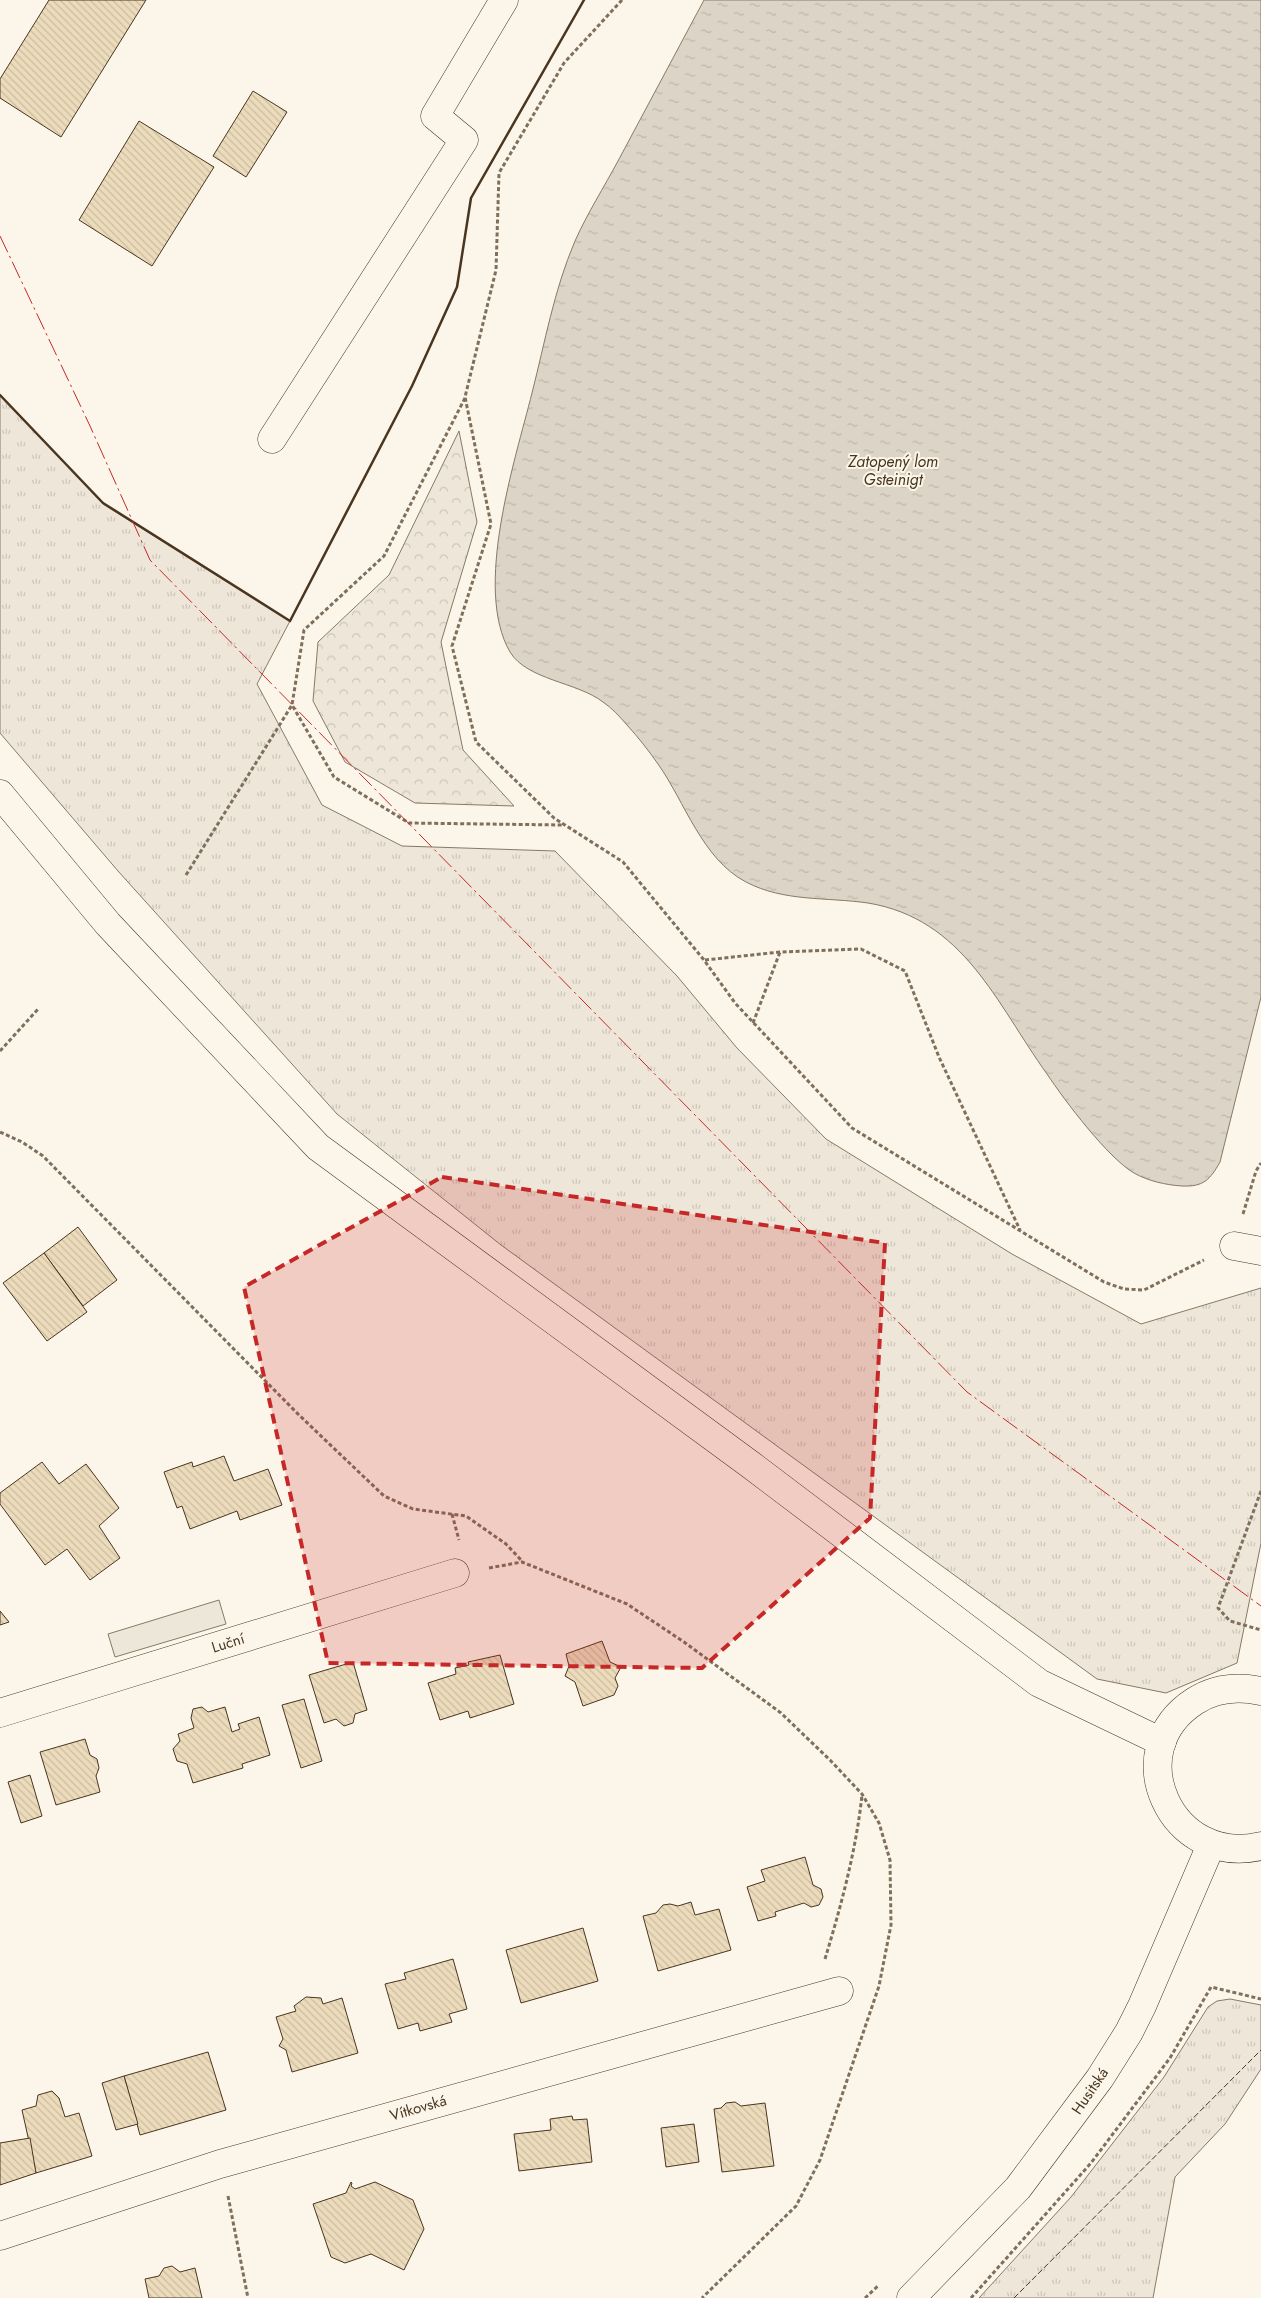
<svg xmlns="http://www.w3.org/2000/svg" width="1261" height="2298" font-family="Jost,sans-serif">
  <defs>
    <pattern id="grass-tufts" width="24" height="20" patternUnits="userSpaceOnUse" patternTransform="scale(1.25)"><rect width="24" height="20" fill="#ede6d9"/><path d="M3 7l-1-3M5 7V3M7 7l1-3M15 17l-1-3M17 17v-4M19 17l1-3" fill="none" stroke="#cdc6ba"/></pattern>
    <pattern id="forest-crowns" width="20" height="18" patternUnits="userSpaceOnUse" patternTransform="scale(1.25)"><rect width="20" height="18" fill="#ede6d9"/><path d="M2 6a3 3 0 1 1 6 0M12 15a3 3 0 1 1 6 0" fill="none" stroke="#cdc6ba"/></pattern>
    <pattern id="water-ripples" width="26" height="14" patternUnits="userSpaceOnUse" patternTransform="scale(1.25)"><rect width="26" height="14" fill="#dcd4c6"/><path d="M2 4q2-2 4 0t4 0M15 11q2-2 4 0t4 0" fill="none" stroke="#beb7aa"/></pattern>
    <pattern id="building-back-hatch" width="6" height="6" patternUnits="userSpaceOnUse" patternTransform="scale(1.25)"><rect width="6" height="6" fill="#ecdcbc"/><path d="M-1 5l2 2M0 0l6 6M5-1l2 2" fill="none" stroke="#ccbda1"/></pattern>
  </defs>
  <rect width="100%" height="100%" fill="#fbf6e9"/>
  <g fill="url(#grass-tufts)" stroke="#887966">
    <polygon points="0,395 103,504 290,621 257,684 322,805 402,846 555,851 677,976 737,1048 826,1139 1012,1254 1141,1324 1261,1288 1261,1543 1237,1663 1166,1693 1097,1679 501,1245 337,1114 118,871 0,733"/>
    <polygon points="1230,1999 1261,2005 1261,2069 1225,2124 1175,2177 1153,2298 979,2298 1071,2197 1164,2077 1208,2007 1217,2001"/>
  </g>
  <polygon fill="url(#forest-crowns)" stroke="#887966" points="459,431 477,522 441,642 463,750 514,806 415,803 345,762 313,701 318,642 389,575"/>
  <polygon fill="#ede7d9" stroke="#887966" points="219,1600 226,1624 115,1657 108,1634"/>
  <path fill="url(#water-ripples)" stroke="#887966" d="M704 0H1261V997L1220 1162C1210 1180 1203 1187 1182 1186 1166 1185 1148 1181 1134 1173 1108 1158 1065 1101 1047 1074 996 1003 964 919 868 903 827 897 784 902 746 882 702 859 685 802 658 764 649 751 638 737 627 725 620 717 612 708 603 702 577 682 527 680 510 652 473 588 515 461 532 393 545 342 554 290 575 241 587 214 604 187 618 161 647 107 675 54 704 0Z"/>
  <g fill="url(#building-back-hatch)" stroke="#4a3520">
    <polygon points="49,0 146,0 61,137 0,98 0,79"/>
    <polygon points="253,91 287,112 246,177 213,156"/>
    <polygon points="139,121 214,167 152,266 79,220"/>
    <polygon points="78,1227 117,1280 83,1306 44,1253"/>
    <polygon points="44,1253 87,1312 47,1341 3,1283"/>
    <polygon points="224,1456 234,1481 268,1469 282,1505 240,1520 237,1511 190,1529 182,1506 177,1508 164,1472 192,1462 193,1467"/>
    <polygon points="42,1462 59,1484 86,1464 119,1508 99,1526 120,1558 90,1580 67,1549 45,1565 0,1504 0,1493"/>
    <polygon points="0,1611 9,1622 0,1625"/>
    <polygon points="602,1641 610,1662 621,1667 615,1678 618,1686 614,1695 583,1706 575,1682 565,1676 569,1666 566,1654"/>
    <polygon points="500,1655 514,1704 470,1718 468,1711 440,1720 428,1683 456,1674 455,1668 469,1665 468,1662"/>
    <polygon points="353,1662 367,1710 355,1714 353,1723 344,1726 336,1719 324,1723 309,1675"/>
    <polygon points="304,1699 322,1761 301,1768 282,1705"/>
    <polygon points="202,1707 208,1712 225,1707 232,1732 240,1729 238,1724 259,1717 270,1755 242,1764 243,1768 193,1783 187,1764 177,1761 173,1749 180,1741 178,1734 194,1728 191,1718 193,1709"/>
    <polygon points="85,1739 90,1755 97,1759 99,1768 96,1776 100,1792 56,1805 40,1752"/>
    <polygon points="30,1775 42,1816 21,1823 8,1782"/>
    <polygon points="805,1857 813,1885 821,1889 823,1897 819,1905 811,1907 804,1903 775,1912 776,1916 758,1921 747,1887 765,1881 761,1870"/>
    <polygon points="691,1902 695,1915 719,1909 731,1950 658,1971 643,1916 656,1913 663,1905 670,1904 678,1906"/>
    <polygon points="583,1928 598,1981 521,2003 506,1950"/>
    <polygon points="453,1959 467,2009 449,2014 452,2022 420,2031 418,2023 398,2029 385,1984 406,1979 404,1973"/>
    <polygon points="306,1997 321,1998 323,2004 342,1998 358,2053 292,2072 286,2050 279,2046 283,2039 276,2017 296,2011 294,2006"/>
    <polygon points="208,2052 226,2110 140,2135 124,2076"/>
    <polygon points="124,2076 138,2124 116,2130 102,2083"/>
    <polygon points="52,2091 59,2098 65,2117 79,2113 92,2156 36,2173 22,2110 36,2106 38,2095"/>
    <polygon points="735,2102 741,2106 765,2103 774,2166 722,2172 714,2109 721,2108 726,2103"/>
    <polygon points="572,2116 573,2120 587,2119 592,2162 519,2171 514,2134 551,2130 550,2119"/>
    <polygon points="694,2124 699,2162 666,2167 661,2128"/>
    <polygon points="30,2138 36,2173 0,2185 0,2143"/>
    <polygon points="351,2182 352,2183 351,2186 355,2189 375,2182 413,2200 424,2229 404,2270 371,2254 345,2263 331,2257 313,2204 346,2193"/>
    <polygon points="172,2266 180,2272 195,2268 202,2298 149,2298 145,2279 159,2276 164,2268"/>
  </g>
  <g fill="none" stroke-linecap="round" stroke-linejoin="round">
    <g stroke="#4a3520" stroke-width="29">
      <g id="minor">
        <polyline points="272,439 464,140 435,116 504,0"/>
        <polyline points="1234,1246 1261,1251"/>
        <polyline points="0,1713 455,1573"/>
        <polyline points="0,2236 220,2164 839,1991"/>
        <polyline points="911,2298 1018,2188 1100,2078 1129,2032 1142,2006 1211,1845"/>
      </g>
    </g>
    <g stroke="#4a3520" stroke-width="29">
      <g id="major">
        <polyline points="0,794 108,924 318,1147 751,1465 1039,1683 1162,1742"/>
        <path d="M1261 1691C1238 1686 1215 1688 1195 1701 1117 1751 1172 1868 1261 1846"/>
      </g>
    </g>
    <g stroke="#7f6f5c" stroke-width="3" stroke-dasharray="4 2.5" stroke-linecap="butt">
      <polyline points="622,0 564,63 499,173 496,270 465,397 491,524 452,646 476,742 554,818 623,862 704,960 735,1003 852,1128 1104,1282 1124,1289 1144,1290 1204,1260"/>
      <polyline points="465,398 384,556 304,630 292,705 334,777 409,823 564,825"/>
      <polyline points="186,875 292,705"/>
      <polyline points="705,960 780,952 861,949 905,971 939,1057 1020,1230"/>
      <polyline points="753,1023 780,952"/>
      <polyline points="0,1051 39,1008"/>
      <polyline points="0,1132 22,1142 43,1156 299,1415 384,1496 413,1509 466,1516 506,1544 522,1561"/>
      <polyline points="1243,1214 1256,1171 1261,1163"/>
      <polyline points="1261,1491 1218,1608 1230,1621 1261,1630"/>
      <polyline points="452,1514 459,1540"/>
      <polyline points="489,1568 522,1562 627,1604 684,1642 781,1713 830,1760 862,1794 879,1823 890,1860 891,1925 879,1986 820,2160 796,2206 702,2298"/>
      <path d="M825 1959C841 1906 856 1851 862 1795"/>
      <polyline points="228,2196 248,2298"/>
      <polyline points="865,2298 879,2285"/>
      <polyline points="971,2298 1091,2163 1170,2058 1211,1987 1261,1999"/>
    </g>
    <use href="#minor" stroke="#fbf6e9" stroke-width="28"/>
    <use href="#major" stroke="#fbf6e9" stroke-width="28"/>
    <polyline stroke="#4a3520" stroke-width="1" stroke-dasharray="6 2.5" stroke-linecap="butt" points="1014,2298 1261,2050"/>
    <polyline stroke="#4a3520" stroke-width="2.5" points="0,395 103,503 290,621 412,386 457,287 471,198 584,0"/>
    <polyline stroke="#c62828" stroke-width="1" stroke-dasharray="18 4 2.5 4" stroke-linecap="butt" points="0,236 90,426 150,560 967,1392 1261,1606"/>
  </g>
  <path fill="#c62828" fill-opacity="0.2" stroke="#c62828" stroke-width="4" stroke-dasharray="10 6" stroke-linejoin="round" d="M442 1177 885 1243 870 1518 702 1668 328 1663 244 1287Z"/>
  <g text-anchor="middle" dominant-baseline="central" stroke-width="4" stroke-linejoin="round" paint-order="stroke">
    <g font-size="15" fill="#4a3520" stroke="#fbf6e9">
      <text transform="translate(228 1643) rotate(-17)">Luční</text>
      <text transform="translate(1090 2091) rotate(-56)">Husitská</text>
      <text transform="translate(418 2108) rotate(-16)">Vítkovská</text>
    </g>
    <g font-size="16" font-style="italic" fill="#4a3520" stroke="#fbf6e9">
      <text x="893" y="461">Zatopený lom<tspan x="893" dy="18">Gsteinigt</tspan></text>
    </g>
  </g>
</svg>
